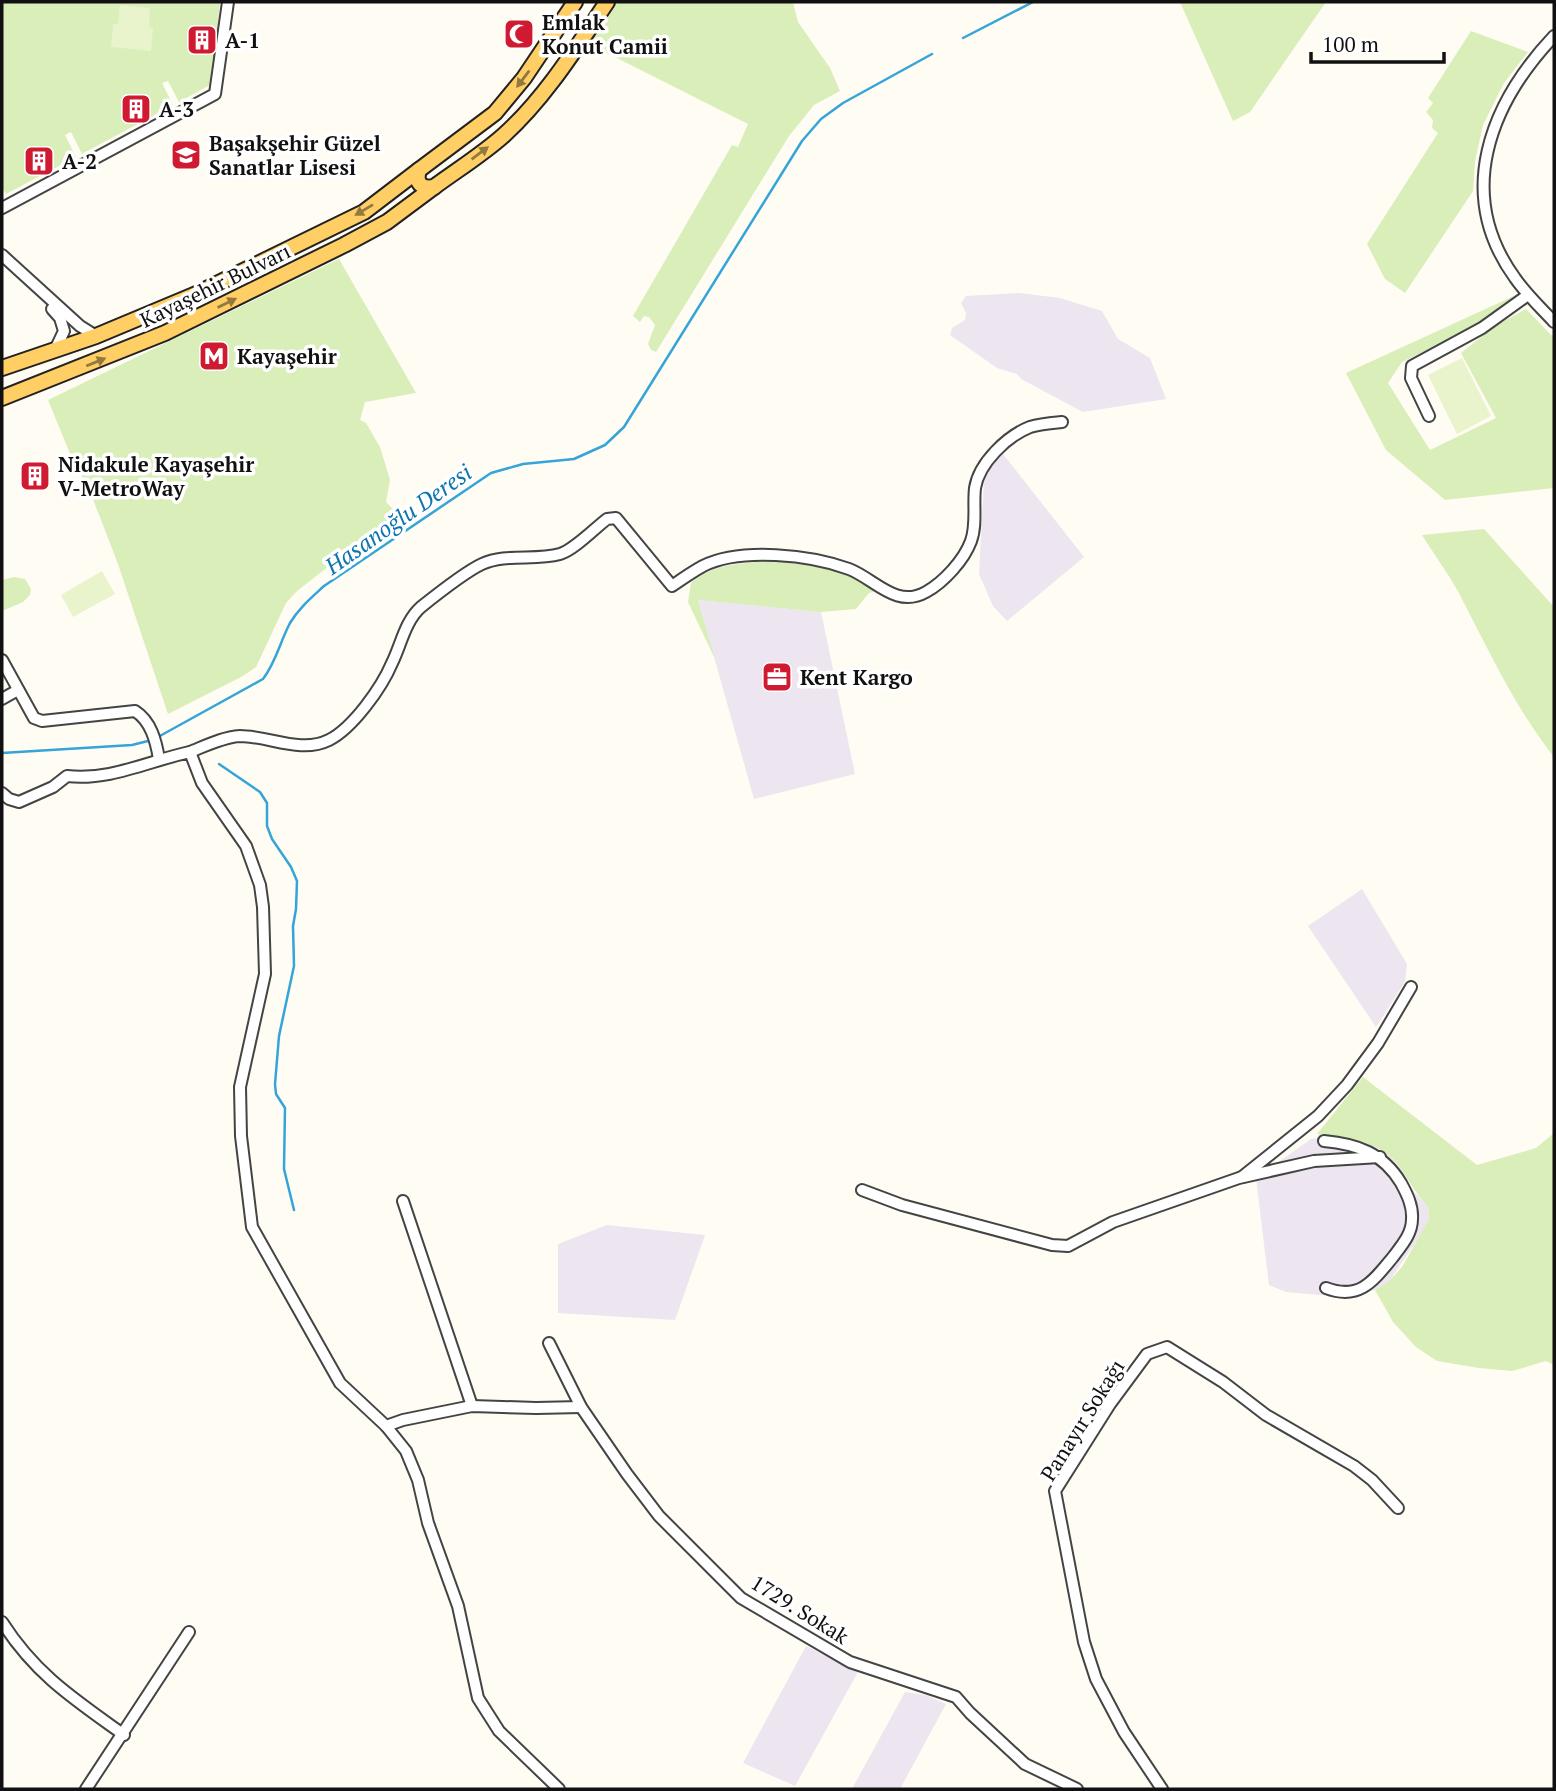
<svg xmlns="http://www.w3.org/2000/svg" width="1556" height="1791" font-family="'PT Serif',serif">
  <rect width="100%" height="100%" fill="#fffcf4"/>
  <g fill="#ede5ef">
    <polygon points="1019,293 1060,298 1102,311 1118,339 1150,358 1166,399 1083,412 1021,379 1017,374 997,368 950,335 952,328 965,320 966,313 961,303 966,296"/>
    <polygon points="1003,454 1084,557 1007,621 993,606 979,574 984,479 996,458"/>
    <polygon points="698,600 821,612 855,774 754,799"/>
    <polygon points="1362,889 1407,964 1405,982 1376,1027 1308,926"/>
    <polygon points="1346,1136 1391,1156 1415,1193 1428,1207 1429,1219 1422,1233 1390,1280 1375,1290 1331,1296 1286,1292 1269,1285 1256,1178 1311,1139"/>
    <polygon points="607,1225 705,1235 675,1320 558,1313 558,1244"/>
    <polygon points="806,1646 858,1672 795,1786 743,1763"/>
    <polygon points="905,1692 926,1695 946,1704 900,1789 852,1789"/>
  </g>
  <g fill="#d9eeb9">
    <polygon points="2,2 220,2 212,84 179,102 168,81 162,83 173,105 82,154 71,132 65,135 76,157 6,194 2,187"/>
    <polygon points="618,2 793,2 798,22 830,68 840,91 814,105 789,136 656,352 651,350 648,344 655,325 649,317 644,316 640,322 633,316 732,145 738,147 748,124 589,44"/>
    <polygon points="1180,2 1326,2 1250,112 1233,121"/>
    <polygon points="1471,31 1528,52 1504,83 1483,125 1475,161 1473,191 1405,293 1385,279 1367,244 1438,133 1432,128 1433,120 1426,112 1433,103 1428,98"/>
    <polygon points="339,259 416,393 365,402 360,420 366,423 380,447 390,480 386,502 397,513 297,591 286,603 256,667 243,676 168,714 118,564 89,489 71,456 48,400"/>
    <polygon points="1516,295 1474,327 1402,362 1388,383 1430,450 1496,418 1461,353 1495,326 1526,309 1554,338 1554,488 1445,500 1386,450 1346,373"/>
    <path d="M1484 529 1554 607V757C1516 709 1490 653 1462 599 1451 577 1435 556 1422 535Z"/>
    <path d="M766 561C800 563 851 563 875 591L869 593 856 609 821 612 698 600 715 659 688 602 691 583C712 564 739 564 766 561Z"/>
    <polygon points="14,577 25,579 31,589 30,595 23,602 2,611 2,580"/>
    <path d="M1363 1077 1477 1165 1536 1148 1554 1133V1365L1546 1361 1512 1371 1479 1368 1437 1361 1416 1347 1393 1322 1375 1290 1390 1280 1402 1267 1429 1219 1428 1207C1414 1192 1406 1174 1393 1159 1376 1141 1340 1136 1317 1134Z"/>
  </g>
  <g fill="#e9f4cc">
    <polygon points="120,5 150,8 149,27 153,28 151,51 111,47 113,24 118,24"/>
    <polygon points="1462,358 1491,416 1457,434 1428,375"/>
    <polygon points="102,571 115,594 73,617 61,595"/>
  </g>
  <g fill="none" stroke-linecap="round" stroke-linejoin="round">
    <g stroke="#34a4d9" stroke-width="2.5">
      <polyline points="963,38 1033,2"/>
      <path d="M158 737 263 679C276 662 280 642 290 623 299 608 311 598 324 586L491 473 523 464 574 459 605 445 624 427 802 141 821 119 843 103 932 54"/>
      <polyline points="2,753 132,745 152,740"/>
      <polyline points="219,764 260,792 267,803 267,826 272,839 291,867 297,881 296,909 293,926 294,966 279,1036 275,1084 276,1094 285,1108 284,1169 294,1210"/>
    </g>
    <g stroke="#444" stroke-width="14">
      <g id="minor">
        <path d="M1554 36C1490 104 1454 194 1515 278 1526 294 1541 308 1554 322"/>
        <polyline points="2,208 215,94 228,2"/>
        <polyline points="2,255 80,326 96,336"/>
        <polyline points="52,309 60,318 64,331 55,350"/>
        <polyline points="1429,416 1411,378 1412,366 1482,328 1528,295"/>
        <path d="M2 660 34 718 42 721 135 711C151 721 156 741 159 759"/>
        <polyline points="2,699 18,690"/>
        <path d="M190 752C205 746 223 737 240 736 269 736 301 754 329 740 353 728 382 687 392 663 401 645 405 621 421 607 436 595 465 572 482 564 506 553 535 561 560 554 574 550 595 528 607 519L616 518 672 586C682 579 692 572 703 566 741 547 811 555 849 569 875 579 896 609 926 592 944 582 964 560 971 541 977 525 973 505 975 488 979 463 1007 436 1030 427 1040 424 1052 423 1062 422"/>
        <path d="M2 793 9 799 19 802 53 787 67 776C110 781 148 761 190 752L202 783 246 846 260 885 263 907 265 974 240 1087 241 1136 252 1227 340 1383 386 1426 406 1451 418 1480 428 1523 458 1606 478 1698 499 1731 559 1789"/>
        <path d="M1324 1141C1357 1144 1383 1153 1401 1183 1407 1194 1413 1206 1412 1219 1412 1234 1402 1245 1393 1257 1374 1280 1360 1301 1326 1288"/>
        <polyline points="1242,1177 1318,1116 1347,1085 1378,1043 1411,987"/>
        <polyline points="862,1190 902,1205 1052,1245 1068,1246 1113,1222 1239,1178 1314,1161 1380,1157"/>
        <polyline points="403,1201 472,1406"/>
        <polyline points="549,1343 581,1407 627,1474 659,1516 741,1598 850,1662 956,1697 970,1713 1025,1764 1077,1789"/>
        <polyline points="386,1426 403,1420 472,1406 536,1408 581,1407"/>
        <path d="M2 1622C36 1675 74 1699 124 1735"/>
        <polyline points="86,1789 189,1632"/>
        <polyline points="1162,1789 1124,1732 1096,1679 1084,1642 1055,1491 1110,1404 1147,1354 1167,1347 1223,1382 1266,1415 1354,1466 1372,1480 1398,1508"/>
      </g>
    </g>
    <g stroke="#222" stroke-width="18">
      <g id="major">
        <path d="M575 2 524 78 495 113 419 170C415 183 421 189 434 187 457 170 483 154 504 135 545 98 576 48 607 2"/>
        <polyline points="2,368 96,336 194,295 364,212 419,170"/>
        <polyline points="2,398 165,333 344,245 387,222 434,187"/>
      </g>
    </g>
    <use href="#minor" stroke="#fff" stroke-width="10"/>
    <use href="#major" stroke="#ffce64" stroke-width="14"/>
  </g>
  <defs><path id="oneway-solid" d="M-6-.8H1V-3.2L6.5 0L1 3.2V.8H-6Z" transform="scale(1.75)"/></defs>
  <g fill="#94793f">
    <use href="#oneway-solid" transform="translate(523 79) rotate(127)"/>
    <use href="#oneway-solid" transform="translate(480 153) rotate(-37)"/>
    <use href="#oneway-solid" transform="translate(364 210) rotate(149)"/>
    <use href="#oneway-solid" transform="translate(227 303) rotate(-26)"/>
    <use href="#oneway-solid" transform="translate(96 362) rotate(-22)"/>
  </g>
  <defs>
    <g id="mosque-square" transform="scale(1.575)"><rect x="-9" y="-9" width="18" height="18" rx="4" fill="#cf1a31" stroke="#fff"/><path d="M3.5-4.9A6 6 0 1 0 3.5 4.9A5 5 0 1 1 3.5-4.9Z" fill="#fff"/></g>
    <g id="building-square" transform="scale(1.575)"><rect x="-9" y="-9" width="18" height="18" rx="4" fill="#cf1a31" stroke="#fff"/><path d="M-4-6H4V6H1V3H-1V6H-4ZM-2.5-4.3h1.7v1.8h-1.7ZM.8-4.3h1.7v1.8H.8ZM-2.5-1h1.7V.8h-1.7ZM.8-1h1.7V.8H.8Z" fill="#fff"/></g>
    <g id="school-square" transform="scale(1.575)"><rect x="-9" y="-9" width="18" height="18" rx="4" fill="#cf1a31" stroke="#fff"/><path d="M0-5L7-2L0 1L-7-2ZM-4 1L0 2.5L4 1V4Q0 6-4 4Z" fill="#fff"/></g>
    <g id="metro-square" transform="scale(1.575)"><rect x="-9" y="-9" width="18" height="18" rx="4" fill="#cf1a31" stroke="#fff"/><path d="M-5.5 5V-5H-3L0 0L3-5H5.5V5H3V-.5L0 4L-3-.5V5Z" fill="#fff"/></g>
    <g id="office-square" transform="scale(1.575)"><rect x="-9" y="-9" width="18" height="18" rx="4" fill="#cf1a31" stroke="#fff"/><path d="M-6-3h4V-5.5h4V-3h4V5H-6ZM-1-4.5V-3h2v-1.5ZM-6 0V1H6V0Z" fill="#fff"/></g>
  </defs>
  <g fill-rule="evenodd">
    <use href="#mosque-square" x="519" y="34"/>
    <use href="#building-square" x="202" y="40"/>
    <use href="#building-square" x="136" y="109"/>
    <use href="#school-square" x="186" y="155"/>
    <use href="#building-square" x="39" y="161"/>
    <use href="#metro-square" x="214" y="356"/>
    <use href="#building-square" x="35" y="476"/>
    <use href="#office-square" x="777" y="677"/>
  </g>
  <g text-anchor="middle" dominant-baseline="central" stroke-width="7" stroke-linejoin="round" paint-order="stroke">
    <g font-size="21" font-weight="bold" fill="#111" stroke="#fff" text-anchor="start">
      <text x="542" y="22">Emlak<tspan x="542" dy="24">Konut Camii</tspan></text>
      <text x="225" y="40">A-1</text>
      <text x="159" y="109">A-3</text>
      <text x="209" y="143">Başakşehir Güzel<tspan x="209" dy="24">Sanatlar Lisesi</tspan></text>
      <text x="62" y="161">A-2</text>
      <text x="237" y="356">Kayaşehir</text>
      <text x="58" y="464">Nidakule Kayaşehir<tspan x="58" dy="24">V-MetroWay</tspan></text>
      <text x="800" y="677">Kent Kargo</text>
    </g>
    <g font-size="21" fill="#111" stroke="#fff">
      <text transform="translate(215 285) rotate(-26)">Kayaşehir Bulvarı</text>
      <text transform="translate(1082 1420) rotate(-58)">Panayır Sokağı</text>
      <text transform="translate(800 1609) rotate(32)">1729. Sokak</text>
    </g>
    <g font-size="23" font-style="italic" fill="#0c75b0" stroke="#fff">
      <text transform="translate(398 519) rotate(-35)">Hasanoğlu Deresi</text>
    </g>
  </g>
  <rect width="1556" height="1791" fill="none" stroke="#111111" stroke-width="7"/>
  <path d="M1311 52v10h133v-10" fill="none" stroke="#111111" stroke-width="3.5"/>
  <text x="1322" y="52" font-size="21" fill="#111111" stroke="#ffffff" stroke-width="5" paint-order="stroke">100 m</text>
</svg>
